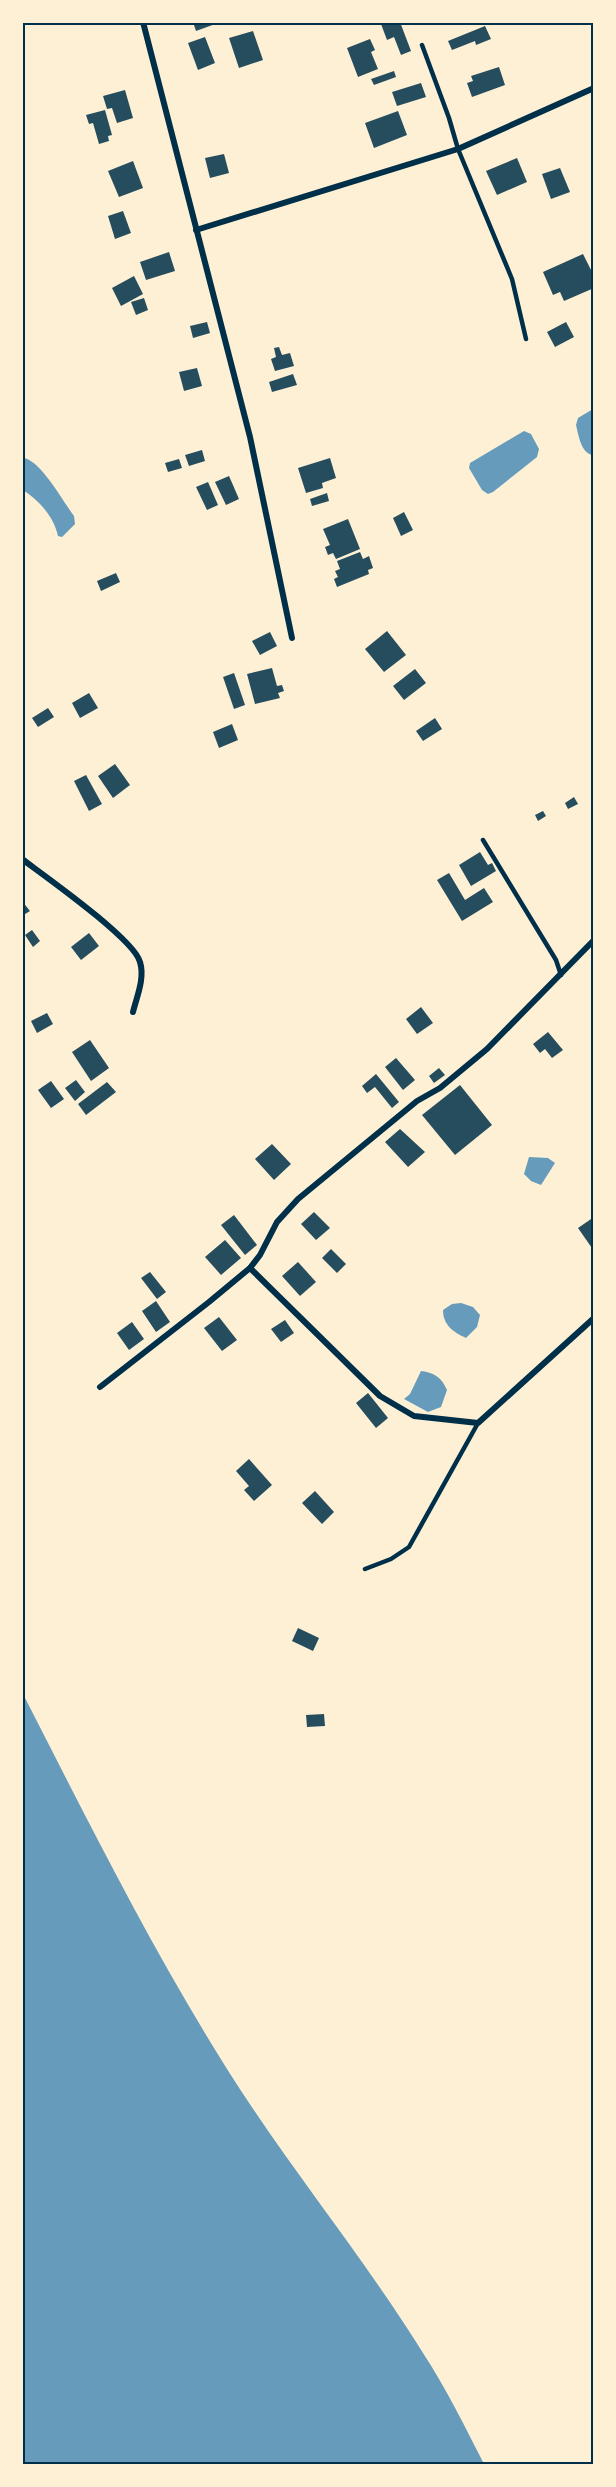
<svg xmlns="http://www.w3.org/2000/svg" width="616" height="2487" font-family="Montserrat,sans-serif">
  <rect width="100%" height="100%" fill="#fdf0d5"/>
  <g fill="#669bbc">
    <path d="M593 409V455C581 453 579 437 576 425L578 418Z"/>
    <polygon points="524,431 531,434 539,449 537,457 493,492 488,494 482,490 469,468 470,463"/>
    <path d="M23 458C40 459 64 503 74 516L75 524 62 537 58 536C54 517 39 500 23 490Z"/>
    <polygon points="529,1157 548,1158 555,1163 541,1185 531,1181 524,1174"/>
    <path d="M461 1303 473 1307 480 1315 477 1327 466 1338C453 1332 443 1325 443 1310L452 1304Z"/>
    <path d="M421 1371C435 1373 441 1377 447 1390L441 1407 428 1412 404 1399 410 1394Z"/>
    <path d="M23 1694C88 1821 151 1948 227 2069 288 2166 362 2255 423 2353 446 2388 465 2427 484 2464H23Z"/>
  </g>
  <g fill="#264d5e">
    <polygon points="193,22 218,22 218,23 196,31"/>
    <polygon points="386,22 400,22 411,51 401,55 394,37 387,40 381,24"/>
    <polygon points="485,26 491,39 476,45 475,41 452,50 448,41"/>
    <polygon points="253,31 263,60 239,68 229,38"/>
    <polygon points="205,37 215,63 198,70 188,43"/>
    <polygon points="370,39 375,50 371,52 378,69 358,77 347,48"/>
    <polygon points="499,67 505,85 472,97 467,83 473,81 471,76"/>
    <polygon points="394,71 396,77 374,85 371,79"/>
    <polygon points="421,83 426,97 397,106 392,92"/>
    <polygon points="125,90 133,118 117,123 112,108 107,109 103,96"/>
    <polygon points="105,110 112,135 108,136 109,141 99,144 93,123 89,124 86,115"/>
    <polygon points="398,111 407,135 374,148 365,123"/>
    <polygon points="224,154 229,173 210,178 205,158"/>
    <polygon points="517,158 527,182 497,195 486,171"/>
    <polygon points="133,161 143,188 119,197 108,171"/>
    <polygon points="560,168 570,192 551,199 542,174"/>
    <polygon points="123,211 131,233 115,239 108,216"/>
    <polygon points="169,252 175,271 146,280 140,262"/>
    <polygon points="583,254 594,276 594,288 564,301 560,292 553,295 543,272"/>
    <polygon points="134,276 143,294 121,306 112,288"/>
    <polygon points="144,298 148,310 136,315 131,302"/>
    <polygon points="207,322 210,333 193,338 190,326"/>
    <polygon points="566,322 574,337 555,347 547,332"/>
    <polygon points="279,347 282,355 290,353 294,366 275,371 271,359 276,357 274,348"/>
    <polygon points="197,368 202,386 184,391 179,372"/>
    <polygon points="293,374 297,385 272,392 269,382"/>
    <polygon points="202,450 205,461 189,466 185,455"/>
    <polygon points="330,458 336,478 322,483 323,488 306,493 298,468"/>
    <polygon points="179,459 182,468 168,472 165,463"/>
    <polygon points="229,476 239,499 226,505 215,482"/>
    <polygon points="208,482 218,505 207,510 196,487"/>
    <polygon points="327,493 329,501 312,506 310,499"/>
    <polygon points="404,512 413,530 401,536 393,518"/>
    <polygon points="348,519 360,549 336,559 333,553 328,555 325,547 330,545 323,529"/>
    <polygon points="360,552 363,559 369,556 373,568 368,570 369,574 337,587 334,579 338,577 335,571 340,569 337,561"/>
    <polygon points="116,573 120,582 101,591 97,581"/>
    <polygon points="387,631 406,655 384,672 365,649"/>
    <polygon points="270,632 277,646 260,655 252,641"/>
    <polygon points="272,668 277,686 282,685 284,691 278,693 280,698 255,704 247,674"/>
    <polygon points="415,669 426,683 404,700 393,686"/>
    <polygon points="234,673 245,705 234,709 223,677"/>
    <polygon points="89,693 98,708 80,718 72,703"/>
    <polygon points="48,708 54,717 38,727 32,718"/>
    <polygon points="435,718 442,729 423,741 416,731"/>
    <polygon points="232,724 238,740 219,748 213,732"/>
    <polygon points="115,764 130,785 113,798 98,776"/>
    <polygon points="86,775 102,804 89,811 74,781"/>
    <polygon points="574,797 578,804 568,809 565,803"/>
    <polygon points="543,811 546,816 538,821 535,815"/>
    <polygon points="480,852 488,865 492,863 496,871 471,886 459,865"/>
    <polygon points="449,873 465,900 484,888 493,902 462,921 437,880"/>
    <polygon points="22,901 30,911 22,916"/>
    <polygon points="32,930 40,941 33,947 25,935"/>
    <polygon points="89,933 99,946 81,960 71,947"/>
    <polygon points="421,1007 433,1023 417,1034 406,1019"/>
    <polygon points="47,1013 53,1024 37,1033 31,1021"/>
    <polygon points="548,1032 563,1050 552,1058 545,1049 540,1053 533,1044"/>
    <polygon points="90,1040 109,1068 91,1081 72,1052"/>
    <polygon points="396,1058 415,1080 403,1090 385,1067"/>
    <polygon points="439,1068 445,1075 434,1083 429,1076"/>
    <polygon points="376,1074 399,1102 392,1108 375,1087 367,1093 362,1086"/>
    <polygon points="76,1080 85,1092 75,1101 65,1088"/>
    <polygon points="51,1081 64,1099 51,1108 38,1090"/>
    <polygon points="107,1082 116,1092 86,1115 78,1104"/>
    <polygon points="460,1085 492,1125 455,1155 422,1115"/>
    <polygon points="400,1129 425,1152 408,1167 385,1142"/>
    <polygon points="272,1144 291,1164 274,1180 255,1159"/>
    <polygon points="314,1212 330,1228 316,1240 301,1224"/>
    <polygon points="234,1215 257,1245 245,1255 221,1225"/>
    <polygon points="594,1217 594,1251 578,1228"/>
    <polygon points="225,1240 241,1258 221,1275 205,1257"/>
    <polygon points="331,1249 346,1264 337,1273 322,1258"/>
    <polygon points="298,1262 316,1282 300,1296 282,1276"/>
    <polygon points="150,1272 166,1292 157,1299 141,1278"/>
    <polygon points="156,1301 170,1322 156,1332 142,1311"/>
    <polygon points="219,1317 237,1340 222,1351 204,1328"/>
    <polygon points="285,1320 294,1333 281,1342 271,1329"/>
    <polygon points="132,1322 144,1339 129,1350 117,1333"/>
    <polygon points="368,1393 388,1418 376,1428 356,1403"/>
    <polygon points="249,1459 272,1485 254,1501 244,1490 249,1486 236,1471"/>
    <polygon points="315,1491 334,1512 322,1524 302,1503"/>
    <polygon points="298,1628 319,1638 313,1651 292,1641"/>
    <polygon points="324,1714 325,1726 307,1727 306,1715"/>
  </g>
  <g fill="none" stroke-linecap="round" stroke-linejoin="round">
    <g stroke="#003049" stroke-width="4.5">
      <polyline points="422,45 449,118 458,149 512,279 526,339"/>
      <polyline points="483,840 556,960 561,975"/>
      <polyline points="365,1569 391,1559 409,1547 478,1423"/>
    </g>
    <g stroke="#003049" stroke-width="6">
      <polyline points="143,22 250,437 292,638"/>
      <polyline points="196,230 458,149 594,88"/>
      <path d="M22 859C46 877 134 939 140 962 145 978 137 996 133 1012"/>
      <polyline points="250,1268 380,1396 414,1416 478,1423 594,1318"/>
      <polyline points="100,1387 209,1302 250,1268 260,1255 277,1222 298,1199 417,1101 440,1088 487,1049 594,940"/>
    </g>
  </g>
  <rect width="616" height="2487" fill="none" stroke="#fdf0d5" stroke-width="48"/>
  <rect x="24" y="24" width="568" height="2439" fill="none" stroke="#003049" stroke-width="2"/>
</svg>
